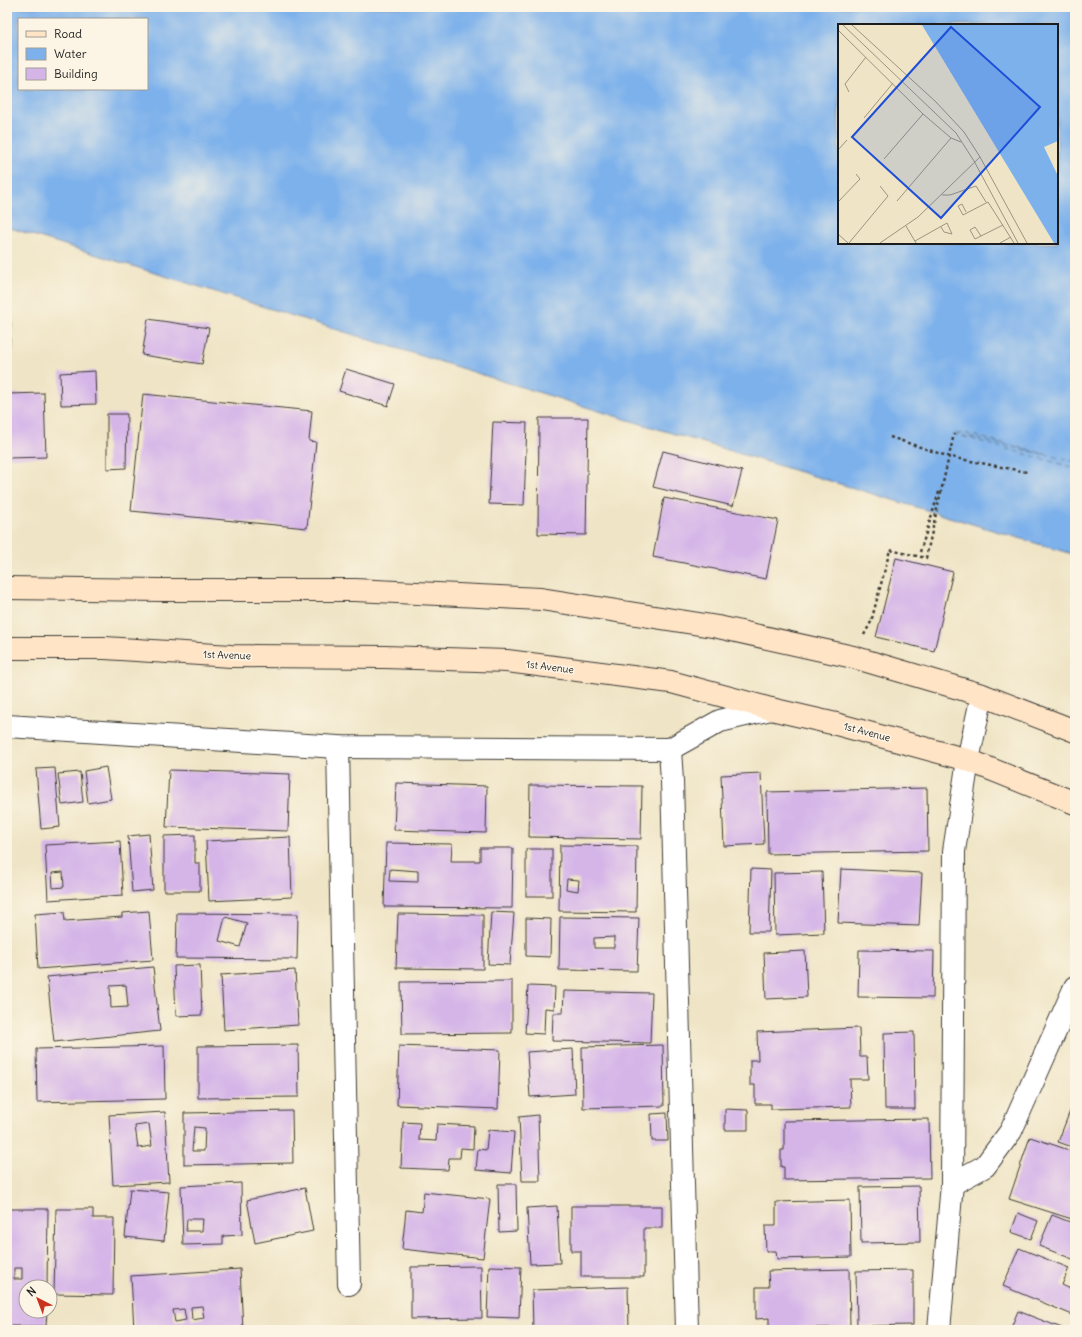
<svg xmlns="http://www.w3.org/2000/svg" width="1082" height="1337" font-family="Delius,sans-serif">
  <rect width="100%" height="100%" fill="#fcf5e5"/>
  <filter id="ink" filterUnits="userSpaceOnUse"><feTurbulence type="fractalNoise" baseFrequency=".025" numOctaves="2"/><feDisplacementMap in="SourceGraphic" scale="8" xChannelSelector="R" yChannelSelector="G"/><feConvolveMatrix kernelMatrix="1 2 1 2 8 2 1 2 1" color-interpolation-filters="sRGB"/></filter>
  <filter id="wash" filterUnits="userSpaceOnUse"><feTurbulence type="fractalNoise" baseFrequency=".012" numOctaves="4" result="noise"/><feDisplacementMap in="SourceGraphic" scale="16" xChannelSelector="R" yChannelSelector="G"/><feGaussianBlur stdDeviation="0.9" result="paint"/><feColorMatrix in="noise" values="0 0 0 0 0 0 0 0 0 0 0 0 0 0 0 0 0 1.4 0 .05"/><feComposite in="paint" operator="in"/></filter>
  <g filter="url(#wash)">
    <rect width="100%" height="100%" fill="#efe4c5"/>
    <path fill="#7db1eb" stroke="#4c6684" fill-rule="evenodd" d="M7 7H1075V555L615 416 7 227ZM19 19H147V89H19ZM839 25H1057V243H839Z"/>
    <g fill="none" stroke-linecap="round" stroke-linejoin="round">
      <g stroke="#43586f" stroke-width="1" stroke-dasharray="5 4" stroke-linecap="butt">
        <polyline points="954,434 1075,468"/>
        <polyline points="957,434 964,433 1075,462"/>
        <polyline points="969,437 1047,455"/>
      </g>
    </g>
    <g id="blocks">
      <g fill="#d5b5e8" fill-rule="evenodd">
        <polygon points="148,319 209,328 202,364 142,355"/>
        <polygon points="7,322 11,322 8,377 7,377"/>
        <polygon points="346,369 395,384 388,406 339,391"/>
        <polygon points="95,371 96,404 61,405 60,373"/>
        <polygon points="44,393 46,457 7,458 7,394"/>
        <polygon points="143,394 312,411 309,441 316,442 307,528 131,511"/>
        <polygon points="107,414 127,414 126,468 107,469"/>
        <polygon points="539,418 588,418 586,535 538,534"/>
        <polygon points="493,422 527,423 524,505 489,504"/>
        <polygon points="663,451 742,471 733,506 653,487"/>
        <polygon points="664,498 778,520 766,579 653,557"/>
        <polygon points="896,558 953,572 934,651 876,637"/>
        <polygon points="106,767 111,799 88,803 84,771"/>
        <polygon points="55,768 60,827 41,829 36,769"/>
        <polygon points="169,770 290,774 288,831 166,827"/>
        <polygon points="80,772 83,802 62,805 58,774"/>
        <polygon points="761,773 764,844 724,846 721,775"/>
        <polygon points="396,783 487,786 486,833 394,830"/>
        <polygon points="530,785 642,786 641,839 529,837"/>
        <polygon points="927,788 928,851 768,854 767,792"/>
        <polygon points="149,834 153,890 132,892 128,836"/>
        <polygon points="195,835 195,863 200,863 200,891 164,891 164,836"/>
        <polygon points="290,837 292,897 209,901 206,841"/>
        <path d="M120 841 123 895 48 900 45 845ZM63 872 64 887 53 888 52 873Z"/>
        <path d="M386 843 452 844 451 861H480V848H513L512 908 384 907ZM390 869 418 871V882L389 881Z"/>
        <path d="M560 845 637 846 636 912 559 911ZM567 879 579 880 578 891 566 889Z"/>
        <rect x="526" y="849" width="26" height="47"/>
        <polygon points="751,869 771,870 769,932 749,932"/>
        <polygon points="841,869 922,873 919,926 838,923"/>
        <polygon points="822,872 824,933 775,935 774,873"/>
        <polygon points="149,911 153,960 38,969 35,914 64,912 65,921 122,917 122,913"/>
        <polygon points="491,912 514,913 510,965 488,964"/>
        <path d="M177 913 298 914 297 959 176 958ZM225 917 247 923 240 947 219 941Z"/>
        <polygon points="398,914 483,915 483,969 396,968"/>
        <path d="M560 917 639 918 637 971 559 970ZM614 937V948H594V938Z"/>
        <polygon points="526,918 551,919 550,957 526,956"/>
        <polygon points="859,950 934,951 933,998 858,997"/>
        <polygon points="805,951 807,997 766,999 764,953"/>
        <polygon points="200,965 202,1015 176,1016 174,966"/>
        <path d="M153 967 160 1031 54 1042 47 977ZM126 985 128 1007 111 1008 110 986Z"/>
        <polygon points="295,970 298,1025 224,1030 221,975"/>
        <polygon points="512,981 512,1033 402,1034 401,982"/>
        <polygon points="528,986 555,987 554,1009 545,1008 544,1034 525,1033"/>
        <polygon points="564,991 652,993 650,1043 552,1041 553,1013 563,1013"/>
        <polygon points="859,1028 860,1057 867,1057 868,1079 850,1079 851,1107 771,1109 771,1104 755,1104 755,1085 750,1085 750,1060 758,1060 757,1032"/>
        <polygon points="914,1032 915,1109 885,1109 884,1033"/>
        <polygon points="298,1045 299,1097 198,1098 198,1046"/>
        <polygon points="663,1045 664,1106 583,1108 582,1047"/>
        <polygon points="164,1046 165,1099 37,1102 36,1049"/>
        <polygon points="399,1046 500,1050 498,1109 397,1105"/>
        <polygon points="573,1049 575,1094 530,1097 527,1052"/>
        <polygon points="1075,1098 1075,1148 1058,1142"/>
        <polygon points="725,1109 748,1110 748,1130 725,1130"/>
        <path d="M292 1111 293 1163 184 1165V1113ZM194 1127 205 1128 204 1151H192Z"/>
        <path d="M165 1112 169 1182 113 1185 109 1115ZM149 1124 152 1146 138 1148 135 1126Z"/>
        <polygon points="667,1113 668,1141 652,1141 651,1114"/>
        <polygon points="538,1115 540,1181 522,1181 519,1117"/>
        <polygon points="929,1119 930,1178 784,1180 784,1167 781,1167 781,1150 784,1150 784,1121"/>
        <polygon points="403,1122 420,1123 419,1140 436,1141 437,1124 474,1126 473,1149 461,1148 460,1158 449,1158 448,1170 401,1168"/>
        <polygon points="488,1130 514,1132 511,1173 476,1170 478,1149 486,1150"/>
        <polygon points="1030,1137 1075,1152 1075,1220 1009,1199"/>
        <path d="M241 1183 242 1235 223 1236V1244L183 1245 181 1186ZM187 1219H203L202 1231H186Z"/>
        <polygon points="498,1184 516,1184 517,1231 499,1232"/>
        <polygon points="919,1186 920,1242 861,1243 860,1187"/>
        <polygon points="305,1188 313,1231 255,1243 247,1200"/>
        <polygon points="130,1189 169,1192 164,1241 125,1237"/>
        <polygon points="424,1192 490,1199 483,1258 402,1249 406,1210 422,1212"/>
        <polygon points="850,1200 851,1257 777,1259 776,1251 766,1251 765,1226 776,1226 776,1202"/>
        <polygon points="557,1206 560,1263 530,1264 527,1208"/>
        <polygon points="571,1206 662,1206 662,1228 644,1228 644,1277 581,1277 581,1251 571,1251"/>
        <path d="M7 1209H48L47 1287H26V1311H47L46 1326H7ZM14 1268H22V1279H14Z"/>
        <polygon points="56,1209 93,1209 93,1218 114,1218 113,1295 54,1294"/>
        <polygon points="1018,1213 1038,1221 1031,1239 1011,1232"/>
        <polygon points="1052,1215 1075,1224 1075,1260 1039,1246"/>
        <polygon points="1019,1248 1069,1268 1062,1285 1075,1291 1075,1316 1003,1286"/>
        <polygon points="481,1266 482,1318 411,1319 411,1267"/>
        <polygon points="489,1266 521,1267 519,1318 487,1317"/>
        <path d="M240 1269 243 1330H134L131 1276ZM202 1306 204 1318 192 1320 191 1307ZM184 1309 186 1320 175 1322 173 1310Z"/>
        <polygon points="849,1269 850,1327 769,1329 769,1318 756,1319 756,1287 769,1287 768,1271"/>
        <polygon points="913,1270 913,1325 857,1326 856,1271"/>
        <polygon points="628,1287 629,1330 533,1330 532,1290"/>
        <polygon points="1018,1311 1067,1330 1010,1330"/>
      </g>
    </g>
  </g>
  <g filter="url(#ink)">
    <use href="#blocks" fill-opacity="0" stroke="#3c3a35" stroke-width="1"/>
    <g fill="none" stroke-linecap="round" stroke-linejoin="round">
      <g stroke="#3c3a35" stroke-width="24">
        <g id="street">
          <polyline points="7,726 338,747 670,749 720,721 771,709"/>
          <polyline points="338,747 349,1284"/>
          <polyline points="670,749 672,781 687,1330"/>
          <polyline points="952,1184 985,1166 1011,1131 1075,987"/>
          <polyline points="939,1330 952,1184 954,851 968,760 982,695"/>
        </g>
      </g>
      <g stroke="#3c3a35" stroke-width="24">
        <g id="secondary">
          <polyline points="7,588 160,590 355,590 541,599 718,627 853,657 982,695 1075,731"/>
          <polyline points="7,648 105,648 231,656 385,657 507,661 671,682 771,709 836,724 968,760 1075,803"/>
        </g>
      </g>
      <g stroke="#3c3a35" stroke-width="2.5" stroke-dasharray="3 3" stroke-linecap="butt">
        <polyline points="890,437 950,457 1027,472"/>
        <polyline points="920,552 940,489"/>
        <polyline points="864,635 871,622 890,550 926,558 954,434"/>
      </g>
      <use href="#street" stroke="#fff" stroke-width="22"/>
      <use href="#secondary" stroke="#ffe4c6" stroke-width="22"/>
    </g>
  </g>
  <g text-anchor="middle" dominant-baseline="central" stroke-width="3" stroke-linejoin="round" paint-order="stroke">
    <g font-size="10" fill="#1c1c1c" stroke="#fcf5e5">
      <text transform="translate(227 655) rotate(2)">1st Avenue</text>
      <text transform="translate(550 667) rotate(7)">1st Avenue</text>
      <text transform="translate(867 732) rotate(15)">1st Avenue</text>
    </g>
  </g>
  <g transform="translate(838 24)">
    <rect width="220" height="220" fill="#efe4c5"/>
    <path d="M84 1H220V117L206 123 220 152V219H216Z" fill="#7db1eb"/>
    <path fill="none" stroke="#7db1eb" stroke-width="2" d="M160 109 220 206M168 121 220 200M185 146 208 180"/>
    <path fill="none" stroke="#9b9481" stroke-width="1" d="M5 1 118 109 136 137 180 219M14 1 98 78 126 108 142 133 189 219M0 6 85 90 113 114 123 118M11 68 7 60 28 33M26 94 55 59M0 126 9 116M46 135 85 90M104 171H112L138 162 148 178M59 177 113 114M0 178 22 155 18 150M128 188 124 180 120 182 125 191 150 178 176 219M68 202 78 219M0 210 10 219M143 212 137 203 132 206 137 215 165 201M77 217 109 199 114 210 106 208 103 203M11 219 50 172 42 162M42 219 80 193 142 133M162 219 173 213"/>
    <path fill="#1d4ed8" fill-opacity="0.15" stroke="#1d4ed8" stroke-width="2" d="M113 3 202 83 103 194 14 113Z"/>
    <rect width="220" height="220" fill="none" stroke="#1c1c1c" stroke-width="2"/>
  </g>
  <rect width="1082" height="1337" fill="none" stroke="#fcf5e5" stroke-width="24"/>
  <rect x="18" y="18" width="130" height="72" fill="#fcf5e5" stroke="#a29e95"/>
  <rect x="26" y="31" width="20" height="6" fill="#ffe4c6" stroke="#a29e95"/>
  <text x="54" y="38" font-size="12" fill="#1c1c1c">Road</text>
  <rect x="26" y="48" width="20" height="12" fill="#7db1eb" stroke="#a29e95"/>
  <text x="54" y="58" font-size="12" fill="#1c1c1c">Water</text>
  <rect x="26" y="68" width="20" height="12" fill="#d5b5e8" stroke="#a29e95"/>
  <text x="54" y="78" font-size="12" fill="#1c1c1c">Building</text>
  <g transform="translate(38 1299) rotate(318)"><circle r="19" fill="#fcf5e5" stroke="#a29e95"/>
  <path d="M0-3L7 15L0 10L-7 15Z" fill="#c8321e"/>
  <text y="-6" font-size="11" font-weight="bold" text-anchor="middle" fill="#1c1c1c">N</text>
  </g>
</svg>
